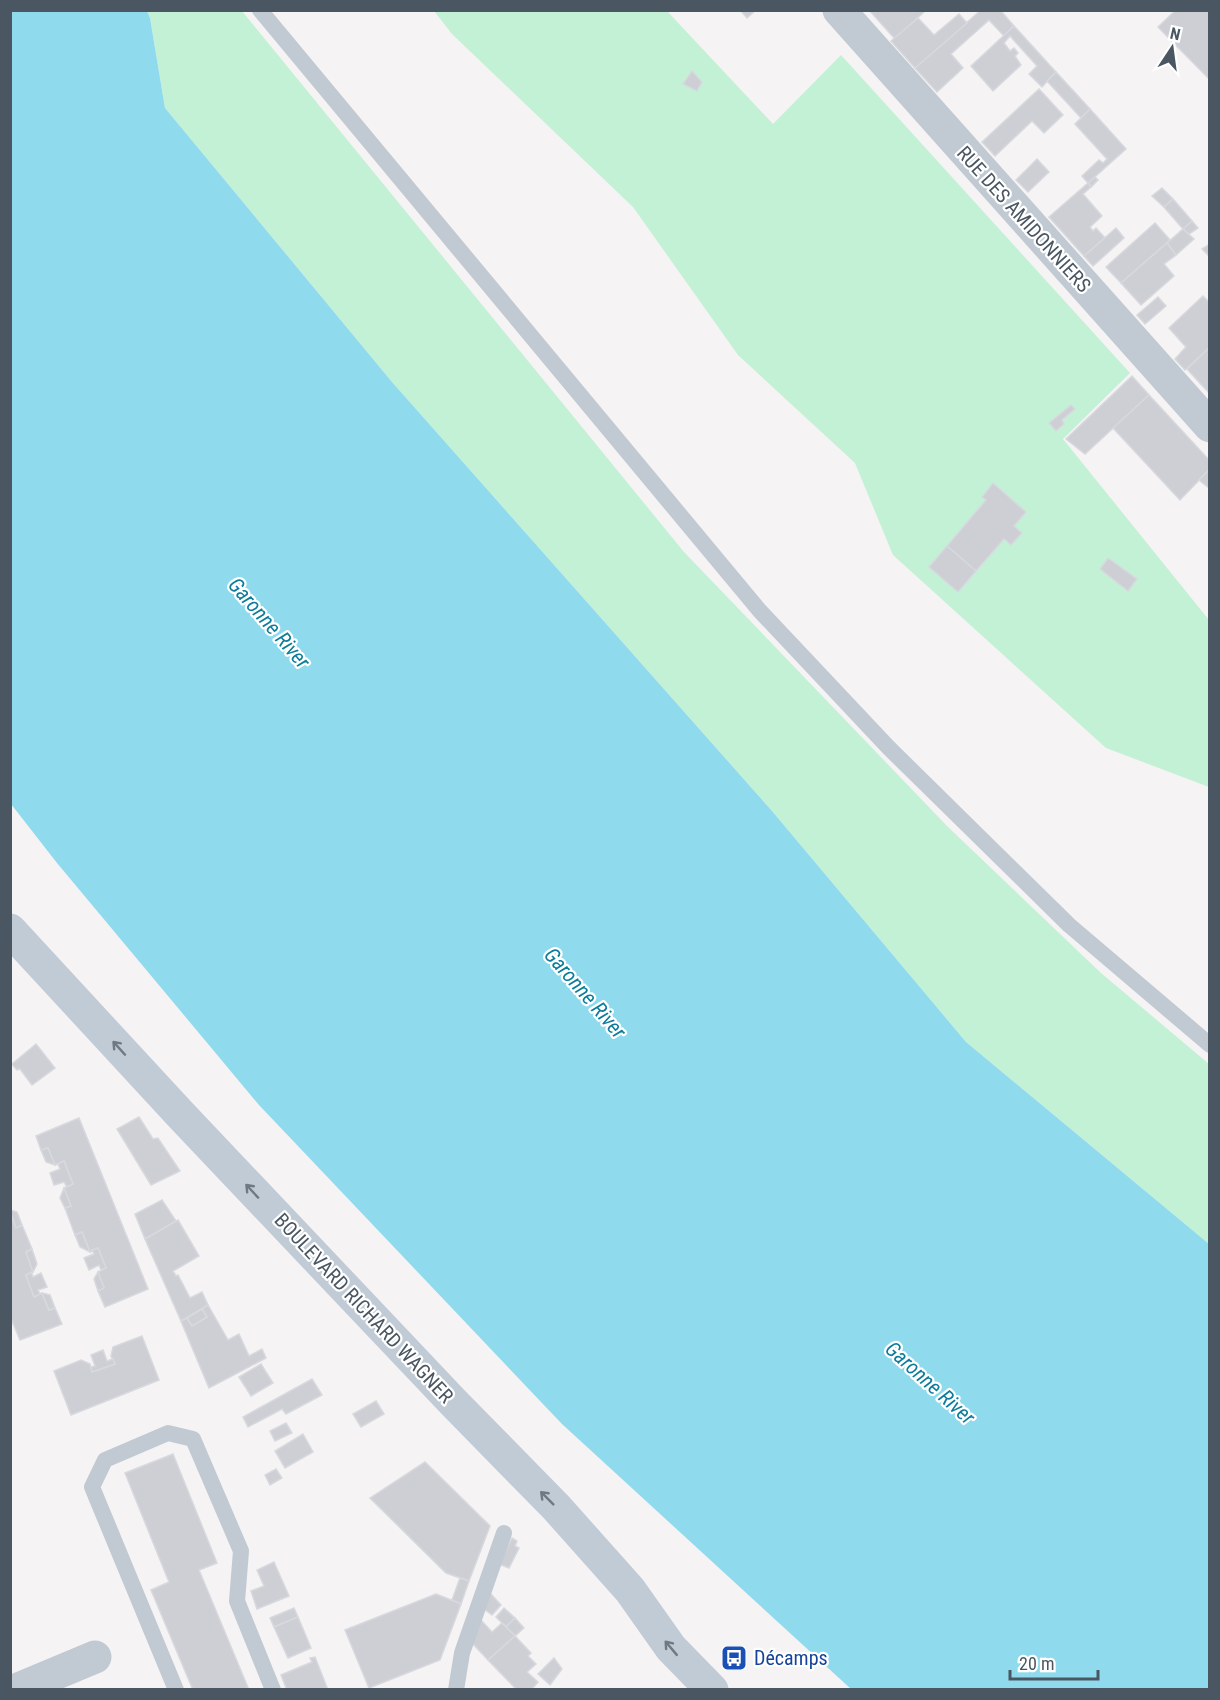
<svg xmlns="http://www.w3.org/2000/svg" width="1220" height="1700" font-family="'Roboto Condensed',sans-serif">
  <rect width="100%" height="100%" fill="#f5f3f3"/>
  <g fill="#c3f1d5">
    <polygon points="147,11 242,11 684,552 948,827 1101,973 1209,1064 1209,1244 966,1042 772,811 392,382 165,108 150,18"/>
    <polygon points="434,11 667,11 773,124 841,55 1130,373 1063,439 1209,620 1209,787 1106,748 893,555 855,463 738,355 633,207 452,34"/>
  </g>
  <polygon fill="#90daee" points="11,10 147,11 150,18 165,108 392,382 772,811 966,1042 1209,1244 1209,1689 851,1689 562,1424 259,1105 57,863 11,804"/>
  <g fill="#cdcfd5" stroke="#d7d9de" stroke-width="1.5">
    <polygon points="740,10 756,10 747,18"/>
    <polygon points="869,10 926,10 895,39"/>
    <polygon points="981,10 1000,10 1014,26 1004,36 989,20 951,54 963,68 937,92 915,68"/>
    <polygon points="1176,10 1208,10 1210,13 1210,80 1158,27"/>
    <polygon points="959,14 967,23 915,68 891,41 918,18 934,35"/>
    <polygon points="1014,26 1056,72 1042,87 1029,74 1037,66 1010,36 1004,43 1010,51 1014,48 1018,53 1015,56 1021,65 993,91 971,66"/>
    <polygon points="692,71 702,82 697,91 683,84"/>
    <polygon points="1056,72 1090,109 1081,118 1047,81"/>
    <polygon points="1039,89 1063,115 1044,133 1032,121 995,156 982,142"/>
    <polygon points="1090,109 1126,149 1088,183 1082,176 1099,160 1103,163 1107,159 1075,124"/>
    <polygon points="1037,159 1049,172 1028,192 1016,180"/>
    <polygon points="1095,177 1098,180 1091,187 1088,183"/>
    <polygon points="1088,183 1091,187 1083,194 1102,216 1090,227 1093,231 1096,228 1105,238 1084,256 1049,217"/>
    <polygon points="1162,188 1173,199 1164,207 1152,196"/>
    <polygon points="1173,199 1192,221 1183,229 1164,207"/>
    <polygon points="1192,221 1198,228 1189,234 1183,229"/>
    <polygon points="1155,223 1170,240 1121,283 1106,267"/>
    <polygon points="1116,228 1124,238 1093,266 1084,256"/>
    <polygon points="1183,229 1194,239 1176,255 1167,243"/>
    <polygon points="1167,243 1176,255 1164,264 1174,276 1141,305 1121,283"/>
    <polygon points="1210,244 1210,257 1202,249"/>
    <polygon points="1203,296 1210,303 1210,347 1185,370 1175,359 1186,347 1169,328"/>
    <polygon points="1158,297 1166,306 1145,324 1137,315"/>
    <polygon points="1210,347 1210,394 1187,369"/>
    <polygon points="1132,376 1149,395 1085,454 1066,439"/>
    <polygon points="1149,395 1210,461 1210,469 1180,500 1113,428"/>
    <polygon points="1071,405 1075,409 1062,420 1064,424 1056,431 1049,423"/>
    <polygon points="1210,469 1210,489 1199,480"/>
    <polygon points="993,483 1026,512 1014,526 1022,533 1011,545 1004,539 976,571 947,546 986,500 982,497"/>
    <polygon points="947,546 976,571 958,592 929,567"/>
    <polygon points="1108,558 1137,579 1128,591 1100,569"/>
    <polygon points="36,1044 55,1068 32,1085 20,1069 17,1070 12,1064"/>
    <polygon points="139,1117 153,1139 158,1138 180,1171 151,1185 117,1129"/>
    <polygon points="79,1118 148,1289 105,1307 98,1291 104,1288 98,1272 106,1268 98,1248 90,1252 82,1232 75,1235 65,1208 71,1206 64,1188 73,1184 64,1161 55,1165 48,1148 41,1150 36,1136"/>
    <polygon points="48,1148 55,1165 46,1162 41,1150"/>
    <polygon points="64,1161 73,1184 67,1187 64,1182 54,1185 50,1173 60,1169 58,1164"/>
    <polygon points="64,1188 71,1206 65,1208 60,1198"/>
    <polygon points="162,1200 176,1221 145,1239 135,1214"/>
    <polygon points="10,1210 17,1212 22,1225 16,1228"/>
    <polygon points="10,1215 16,1228 22,1225 32,1249 26,1252 33,1272 26,1275 34,1297 42,1293 49,1310 55,1308 62,1324 20,1340 10,1316"/>
    <polygon points="178,1220 199,1256 173,1271 176,1276 178,1275 190,1298 202,1292 208,1305 181,1321 145,1239"/>
    <polygon points="82,1232 90,1252 80,1247 75,1235"/>
    <polygon points="98,1248 106,1268 101,1270 99,1265 89,1270 84,1258 94,1254 92,1250"/>
    <polygon points="32,1249 37,1264 33,1272 26,1252"/>
    <polygon points="31,1272 33,1277 41,1273 47,1287 38,1290 40,1294 34,1297 26,1275"/>
    <polygon points="98,1272 104,1288 98,1291 94,1279"/>
    <polygon points="42,1293 50,1295 55,1308 49,1310"/>
    <polygon points="208,1305 228,1340 239,1334 249,1356 262,1349 266,1358 209,1388 181,1321 187,1318 192,1326 207,1317 202,1309"/>
    <polygon points="202,1309 207,1317 192,1326 187,1318"/>
    <polygon points="142,1336 159,1380 71,1415 54,1371 81,1360 90,1364 92,1372 115,1364 111,1356 113,1347"/>
    <polygon points="103,1350 107,1361 113,1359 115,1364 92,1372 91,1367 95,1366 91,1355"/>
    <polygon points="261,1364 273,1383 251,1396 239,1377"/>
    <polygon points="312,1379 322,1395 286,1414 282,1409 248,1427 243,1417"/>
    <polygon points="376,1401 384,1414 361,1427 353,1414"/>
    <polygon points="286,1423 292,1433 275,1441 270,1431"/>
    <polygon points="303,1434 313,1452 285,1468 275,1451"/>
    <polygon points="173,1454 217,1563 199,1570 249,1690 193,1690 151,1590 169,1582 125,1473"/>
    <polygon points="425,1462 490,1526 469,1581 446,1573 370,1498"/>
    <polygon points="276,1469 282,1478 270,1485 265,1475"/>
    <polygon points="512,1538 517,1541 515,1546 519,1548 509,1568 499,1564"/>
    <polygon points="274,1562 289,1596 257,1609 251,1591 264,1586 257,1570"/>
    <polygon points="460,1578 469,1581 461,1604 452,1600"/>
    <polygon points="490,1593 501,1605 492,1615 484,1609"/>
    <polygon points="436,1594 461,1604 440,1660 369,1688 345,1630"/>
    <polygon points="294,1608 298,1617 274,1627 270,1618"/>
    <polygon points="504,1608 515,1618 506,1627 496,1617"/>
    <polygon points="298,1617 311,1648 288,1658 274,1627"/>
    <polygon points="515,1618 524,1628 515,1636 506,1627"/>
    <polygon points="480,1619 492,1632 502,1623 515,1636 488,1660 472,1643"/>
    <polygon points="515,1636 531,1653 528,1656 536,1664 527,1672 538,1682 531,1690 517,1690 488,1660"/>
    <polygon points="315,1657 328,1690 287,1690 281,1675 312,1662 310,1658"/>
    <polygon points="554,1658 562,1669 550,1685 538,1674"/>
  </g>
  <g fill="none" stroke-linecap="round" stroke-linejoin="round">
    <g stroke="#c1cad2" stroke-width="16">
      <polyline points="260,10 759,610 889,748 1069,925 1210,1045"/>
      <polyline points="176,1690 92,1487 105,1460 168,1433 193,1439 241,1551 237,1601 273,1690"/>
      <polyline points="456,1690 462,1653 504,1533"/>
    </g>
    <g stroke="#c1cad2" stroke-width="33">
      <polyline points="839,10 1210,426"/>
      <polyline points="16,1690 95,1657"/>
    </g>
    <polyline stroke="#c1cbd6" stroke-width="33" points="10,930 180,1114 453,1402 556,1507 630,1590 671,1648 712,1690"/>
  </g>
  <defs><path id="oneway-shaft" d="M-6 0H5M1.5-3L5.5 0L1.5 3" fill="none" stroke-width="1.6" stroke-linecap="round" stroke-linejoin="round" transform="scale(1.5)"/></defs>
  <g stroke="#6e7984">
    <use href="#oneway-shaft" transform="translate(119 1048) rotate(-132)"/>
    <use href="#oneway-shaft" transform="translate(252 1191) rotate(-133)"/>
    <use href="#oneway-shaft" transform="translate(547 1498) rotate(-135)"/>
    <use href="#oneway-shaft" transform="translate(671 1648) rotate(-130)"/>
  </g>
  <defs>
    <g id="bus-square" transform="scale(1.35)"><rect x="-9" y="-9" width="18" height="18" rx="4" fill="#1a4fb4" stroke="#fff"/><path d="M-5-6H5V4H4V6H2V4H-2V6H-4V4H-5ZM-3.5-4V0h7V-4ZM-3.5 1.2v1.5H-2V1.2ZM2 1.2v1.5H3.5V1.2Z" fill="#fff"/></g>
  </defs>
  <g fill-rule="evenodd">
    <use href="#bus-square" x="734" y="1658"/>
  </g>
  <g text-anchor="middle" dominant-baseline="central" stroke-width="4.5" stroke-linejoin="round" paint-order="stroke">
    <g font-size="20" fill="#4a5661" stroke="#fff">
      <text transform="translate(1024 219) rotate(48)">RUE DES AMIDONNIERS</text>
      <text transform="translate(364 1308) rotate(47)">BOULEVARD RICHARD WAGNER</text>
    </g>
    <g font-size="20" fill="#164399" stroke="#fff" text-anchor="start">
      <text x="754" y="1658">Décamps</text>
    </g>
    <g font-size="21" font-style="italic" fill="#0c7c9b" stroke="#fff">
      <text transform="translate(269 623) rotate(49)">Garonne River</text>
      <text transform="translate(585 993) rotate(49)">Garonne River</text>
      <text transform="translate(930 1383) rotate(42)">Garonne River</text>
    </g>
  </g>
  <rect width="1220" height="1700" fill="none" stroke="#4a5661" stroke-width="24"/>
  <g transform="translate(1172 48) rotate(13)" stroke="#ffffff" stroke-width="4.5" paint-order="stroke">
  <path d="M0-4.5L10 22L0 15L-10 22Z" fill="#4a5661"/>
  <text y="-9" font-size="16" font-weight="bold" text-anchor="middle" fill="#4a5661">N</text>
  </g>
  <path d="M1010 1670v9h88v-9" fill="none" stroke="#4a5661" stroke-width="3"/>
  <text x="1019" y="1670" font-size="18" fill="#4a5661" stroke="#ffffff" stroke-width="4.5" paint-order="stroke">20 m</text>
</svg>
